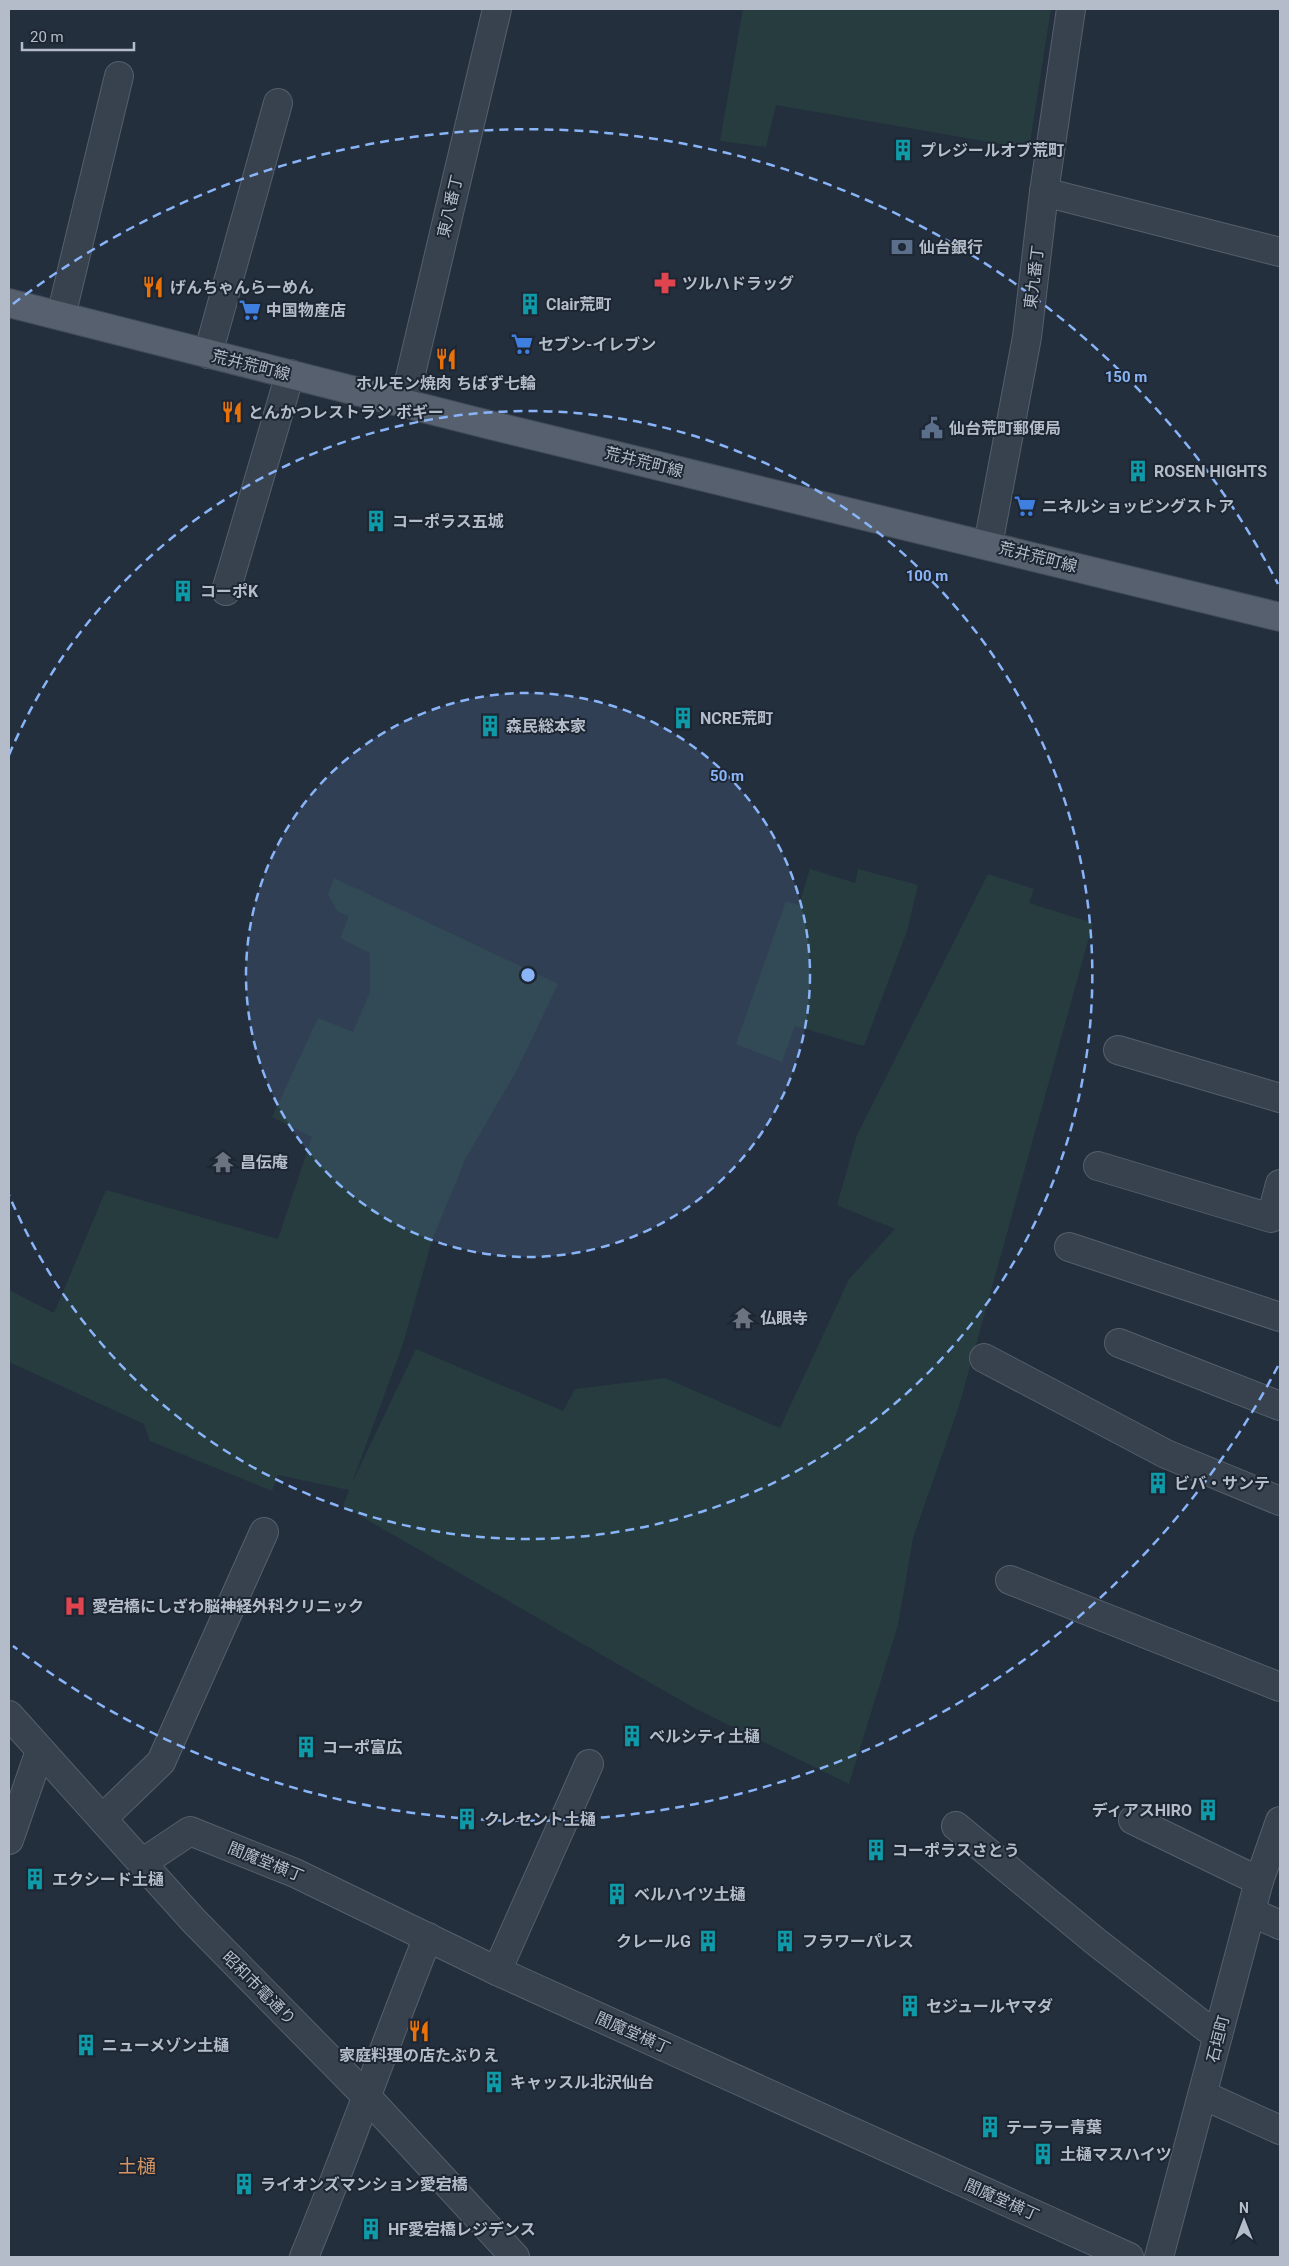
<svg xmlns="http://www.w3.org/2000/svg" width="1289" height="2266" font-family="Roboto,'Noto Sans JP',sans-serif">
  <rect width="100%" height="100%" fill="#242f3e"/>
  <g fill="#263c3f">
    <polygon points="743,9 1051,9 1029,149 776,105 766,147 720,141"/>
    <polygon points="810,869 855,883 858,869 918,885 907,931 864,1046 795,1026 782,1062 736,1044 786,901 799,905"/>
    <polygon points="988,874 1034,889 1029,903 1093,923 959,1406 913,1538 898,1625 849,1784 696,1709 343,1506 349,1490 278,1475 272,1491 150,1441 144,1424 9,1362 9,1290 54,1313 106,1190 278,1239 312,1137 272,1117 318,1018 353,1032 370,992 370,953 340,938 349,916 337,911 328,894 334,878 558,984 517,1070 466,1158 432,1240 403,1344 352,1483 416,1349 563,1411 575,1389 665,1378 780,1428 849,1279 895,1229 837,1205 857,1135"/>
  </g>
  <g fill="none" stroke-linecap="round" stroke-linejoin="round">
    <g stroke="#565f6c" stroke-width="30">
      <g id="minor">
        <polyline points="1044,192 1280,252"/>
        <polyline points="61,316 119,76"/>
        <polyline points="208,354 278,103"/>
        <polyline points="404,403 497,9"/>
        <polyline points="988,545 1027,337 1044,192 1071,9"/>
        <polyline points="226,591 290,374"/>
        <polyline points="1118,1050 1280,1098"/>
        <polyline points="1098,1166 1271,1218 1280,1184"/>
        <polyline points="1069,1247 1280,1317"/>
        <polyline points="1119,1343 1280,1406"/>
        <polyline points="984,1358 1166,1454 1280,1501"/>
        <polyline points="1010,1580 1280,1687"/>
        <polyline points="9,1715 193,1920 367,2097 515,2257"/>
        <polyline points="103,1818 161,1762 264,1532"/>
        <polyline points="1133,1820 1259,1881"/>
        <polyline points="956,1826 1095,1941 1208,2029 1218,2035"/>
        <polyline points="9,1840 40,1751"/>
        <polyline points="142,1863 190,1831 295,1873 497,1971 1129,2257"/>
        <polyline points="1251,1912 1280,1925"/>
        <polyline points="497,1971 589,1764"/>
        <polyline points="1203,2095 1280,2130"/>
        <path d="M304 2257C348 2151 385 2043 428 1937"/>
        <polyline points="1159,2257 1259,1881 1280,1821"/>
      </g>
    </g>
    <g stroke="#414a57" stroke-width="30">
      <polyline id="major" points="9,303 482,423 1280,617"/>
    </g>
    <use href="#minor" stroke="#38414e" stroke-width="28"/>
    <use href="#major" stroke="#56606e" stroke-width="28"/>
  </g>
  <circle cx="528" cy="975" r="282" fill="#8ab4f8" fill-opacity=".12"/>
  <g fill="none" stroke="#8ab4f8" stroke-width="2.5" stroke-dasharray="9 6">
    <circle cx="528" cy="975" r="282"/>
    <path d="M9 755A564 564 0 1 1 9 1195"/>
    <path d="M1278 1366A846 846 0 0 1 13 1646M13 304A846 846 0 0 1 1278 584"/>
  </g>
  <defs>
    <g id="building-bare" transform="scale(1.725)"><path d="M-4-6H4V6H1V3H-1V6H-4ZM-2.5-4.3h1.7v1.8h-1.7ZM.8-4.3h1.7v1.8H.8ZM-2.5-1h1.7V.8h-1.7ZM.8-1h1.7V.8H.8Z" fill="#0f9aa8" stroke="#1d2633" stroke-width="2.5" paint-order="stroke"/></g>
    <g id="bank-bare" transform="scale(1.725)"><path d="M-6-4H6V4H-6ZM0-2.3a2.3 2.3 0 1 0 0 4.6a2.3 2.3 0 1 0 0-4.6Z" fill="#5c6f8a" stroke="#1d2633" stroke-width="2.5" paint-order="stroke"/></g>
    <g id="pharmacy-bare" transform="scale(1.725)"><path d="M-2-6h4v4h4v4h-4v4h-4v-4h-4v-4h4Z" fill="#e0444e" stroke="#1d2633" stroke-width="2.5" paint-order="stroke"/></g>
    <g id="restaurant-bare" transform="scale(1.725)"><path d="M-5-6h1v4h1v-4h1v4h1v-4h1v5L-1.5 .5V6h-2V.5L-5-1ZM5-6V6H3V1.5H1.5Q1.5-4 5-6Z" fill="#e8710a" stroke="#1d2633" stroke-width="2.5" paint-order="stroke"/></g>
    <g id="supermarket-bare" transform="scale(1.725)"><path d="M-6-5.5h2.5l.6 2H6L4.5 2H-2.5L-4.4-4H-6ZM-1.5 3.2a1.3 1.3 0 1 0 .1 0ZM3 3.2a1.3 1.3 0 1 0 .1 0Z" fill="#3f7fe0" stroke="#1d2633" stroke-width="2.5" paint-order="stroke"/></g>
    <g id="civic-bare" transform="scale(1.725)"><path d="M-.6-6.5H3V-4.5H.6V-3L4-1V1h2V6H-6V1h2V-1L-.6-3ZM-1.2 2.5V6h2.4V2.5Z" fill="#5c6f8a" stroke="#1d2633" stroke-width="2.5" paint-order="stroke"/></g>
    <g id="temple-bare" transform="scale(1.725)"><path d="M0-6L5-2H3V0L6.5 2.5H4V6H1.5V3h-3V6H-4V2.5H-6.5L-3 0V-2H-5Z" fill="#6b7280" stroke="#1d2633" stroke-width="2.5" paint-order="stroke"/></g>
    <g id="hospital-bare" transform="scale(1.725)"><path d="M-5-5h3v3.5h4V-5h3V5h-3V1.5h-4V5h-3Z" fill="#e0444e" stroke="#1d2633" stroke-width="2.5" paint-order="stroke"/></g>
  </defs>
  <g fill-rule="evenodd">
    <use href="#building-bare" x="903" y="150"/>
    <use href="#bank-bare" x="902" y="247"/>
    <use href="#pharmacy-bare" x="665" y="283"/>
    <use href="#restaurant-bare" x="153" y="287"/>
    <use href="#building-bare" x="530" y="304"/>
    <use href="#supermarket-bare" x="250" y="310"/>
    <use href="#supermarket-bare" x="522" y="344"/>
    <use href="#restaurant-bare" x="446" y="359"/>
    <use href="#restaurant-bare" x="232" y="412"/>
    <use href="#civic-bare" x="932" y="428"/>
    <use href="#building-bare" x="1138" y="471"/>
    <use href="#supermarket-bare" x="1025" y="506"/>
    <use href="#building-bare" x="376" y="521"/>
    <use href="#building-bare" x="183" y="591"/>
    <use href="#building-bare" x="683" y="718"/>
    <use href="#building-bare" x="490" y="726"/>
    <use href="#temple-bare" x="223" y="1162"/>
    <use href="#temple-bare" x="743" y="1318"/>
    <use href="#building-bare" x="1158" y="1483"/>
    <use href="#hospital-bare" x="75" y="1606"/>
    <use href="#building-bare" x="632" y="1736"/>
    <use href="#building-bare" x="306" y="1747"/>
    <use href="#building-bare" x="1208" y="1810"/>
    <use href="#building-bare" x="467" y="1819"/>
    <use href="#building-bare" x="876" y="1850"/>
    <use href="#building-bare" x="35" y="1879"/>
    <use href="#building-bare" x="617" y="1894"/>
    <use href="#building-bare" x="708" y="1941"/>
    <use href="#building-bare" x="785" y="1941"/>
    <use href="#building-bare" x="910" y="2006"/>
    <use href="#restaurant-bare" x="419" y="2031"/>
    <use href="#building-bare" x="86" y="2045"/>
    <use href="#building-bare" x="494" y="2082"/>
    <use href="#building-bare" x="990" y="2127"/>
    <use href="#building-bare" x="1043" y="2154"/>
    <use href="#building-bare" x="244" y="2184"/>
    <use href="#building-bare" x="371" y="2229"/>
  </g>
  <g text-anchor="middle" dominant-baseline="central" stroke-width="4" stroke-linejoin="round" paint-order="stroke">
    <g font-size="16" font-weight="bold" fill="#b4bcc9" stroke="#1d2633" text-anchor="start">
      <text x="920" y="150">プレジールオブ荒町</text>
      <text x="919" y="247">仙台銀行</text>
      <text x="682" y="283">ツルハドラッグ</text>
      <text x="170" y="287">げんちゃんらーめん</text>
      <text x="546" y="304">Clair荒町</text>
      <text x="266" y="310">中国物産店</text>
      <text x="538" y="344">セブン-イレブン</text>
      <text x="446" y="383" text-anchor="middle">ホルモン焼肉 ちばず七輪</text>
      <text x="248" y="412">とんかつレストラン ボギー</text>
      <text x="949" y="428">仙台荒町郵便局</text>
      <text x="1154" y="471">ROSEN HIGHTS</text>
      <text x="1042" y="506">ニネルショッピングストア</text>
      <text x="392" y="521">コーポラス五城</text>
      <text x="200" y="591">コーポK</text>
      <text x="700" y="718">NCRE荒町</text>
      <text x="506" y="726">森民総本家</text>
      <text x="240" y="1162">昌伝庵</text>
      <text x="760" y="1318">仏眼寺</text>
      <text x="1174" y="1483">ビバ・サンテ</text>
      <text x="92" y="1606">愛宕橋にしざわ脳神経外科クリニック</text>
      <text x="649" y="1736">ベルシティ土樋</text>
      <text x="322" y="1747">コーポ富広</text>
      <text x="1192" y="1810" text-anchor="end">ディアスHIRO</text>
      <text x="484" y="1819">クレセント土樋</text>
      <text x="892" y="1850">コーポラスさとう</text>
      <text x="52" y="1879">エクシード土樋</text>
      <text x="634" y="1894">ベルハイツ土樋</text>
      <text x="691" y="1941" text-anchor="end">クレールG</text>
      <text x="802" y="1941">フラワーパレス</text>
      <text x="926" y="2006">セジュールヤマダ</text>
      <text x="102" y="2045">ニューメゾン土樋</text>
      <text x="419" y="2055" text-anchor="middle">家庭料理の店たぶりえ</text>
      <text x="510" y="2082">キャッスル北沢仙台</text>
      <text x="1006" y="2127">テーラー青葉</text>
      <text x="1060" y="2154">土樋マスハイツ</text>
      <text x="260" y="2184">ライオンズマンション愛宕橋</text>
      <text x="388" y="2229">HF愛宕橋レジデンス</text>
    </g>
    <g font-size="16" fill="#b4bcc9" stroke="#1d2633">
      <text transform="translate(450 206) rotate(-77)">東八番丁</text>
      <text transform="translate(1034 277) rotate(-83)">東九番丁</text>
      <text transform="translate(251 365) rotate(14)">荒井荒町線</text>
      <text transform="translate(644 462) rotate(14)">荒井荒町線</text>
      <text transform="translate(1038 557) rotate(14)">荒井荒町線</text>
      <text transform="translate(266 1862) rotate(22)">閻魔堂横丁</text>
      <text transform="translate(259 1988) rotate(45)">昭和市電通り</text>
      <text transform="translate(633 2033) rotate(24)">閻魔堂横丁</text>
      <text transform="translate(1218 2039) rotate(-76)">石垣町</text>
      <text transform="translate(1002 2200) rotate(24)">閻魔堂横丁</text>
    </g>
    <g font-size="19" fill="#d59563" stroke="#1d2633">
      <text x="137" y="2166">土樋</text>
    </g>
  </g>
  <circle cx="528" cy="975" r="8" fill="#8ab4f8" stroke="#1d2633" stroke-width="2.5"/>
  <g font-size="15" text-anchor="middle" font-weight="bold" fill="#8ab4f8" stroke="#1d2633" stroke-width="4" stroke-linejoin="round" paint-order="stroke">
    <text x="1126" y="382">150 m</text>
    <text x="927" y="581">100 m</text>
    <text x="727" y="781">50 m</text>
  </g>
  <rect width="1289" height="2266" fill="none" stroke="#b4bcc9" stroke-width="20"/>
  <g transform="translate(1244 2221)" stroke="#1d2633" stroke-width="4" paint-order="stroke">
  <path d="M0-4L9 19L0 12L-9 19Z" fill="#b4bcc9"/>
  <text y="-8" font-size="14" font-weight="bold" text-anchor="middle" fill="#b4bcc9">N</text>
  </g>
  <path d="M22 42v8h112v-8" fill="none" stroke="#b4bcc9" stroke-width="2.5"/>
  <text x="30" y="42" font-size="15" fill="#b4bcc9" stroke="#1d2633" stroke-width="4" paint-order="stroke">20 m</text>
</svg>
